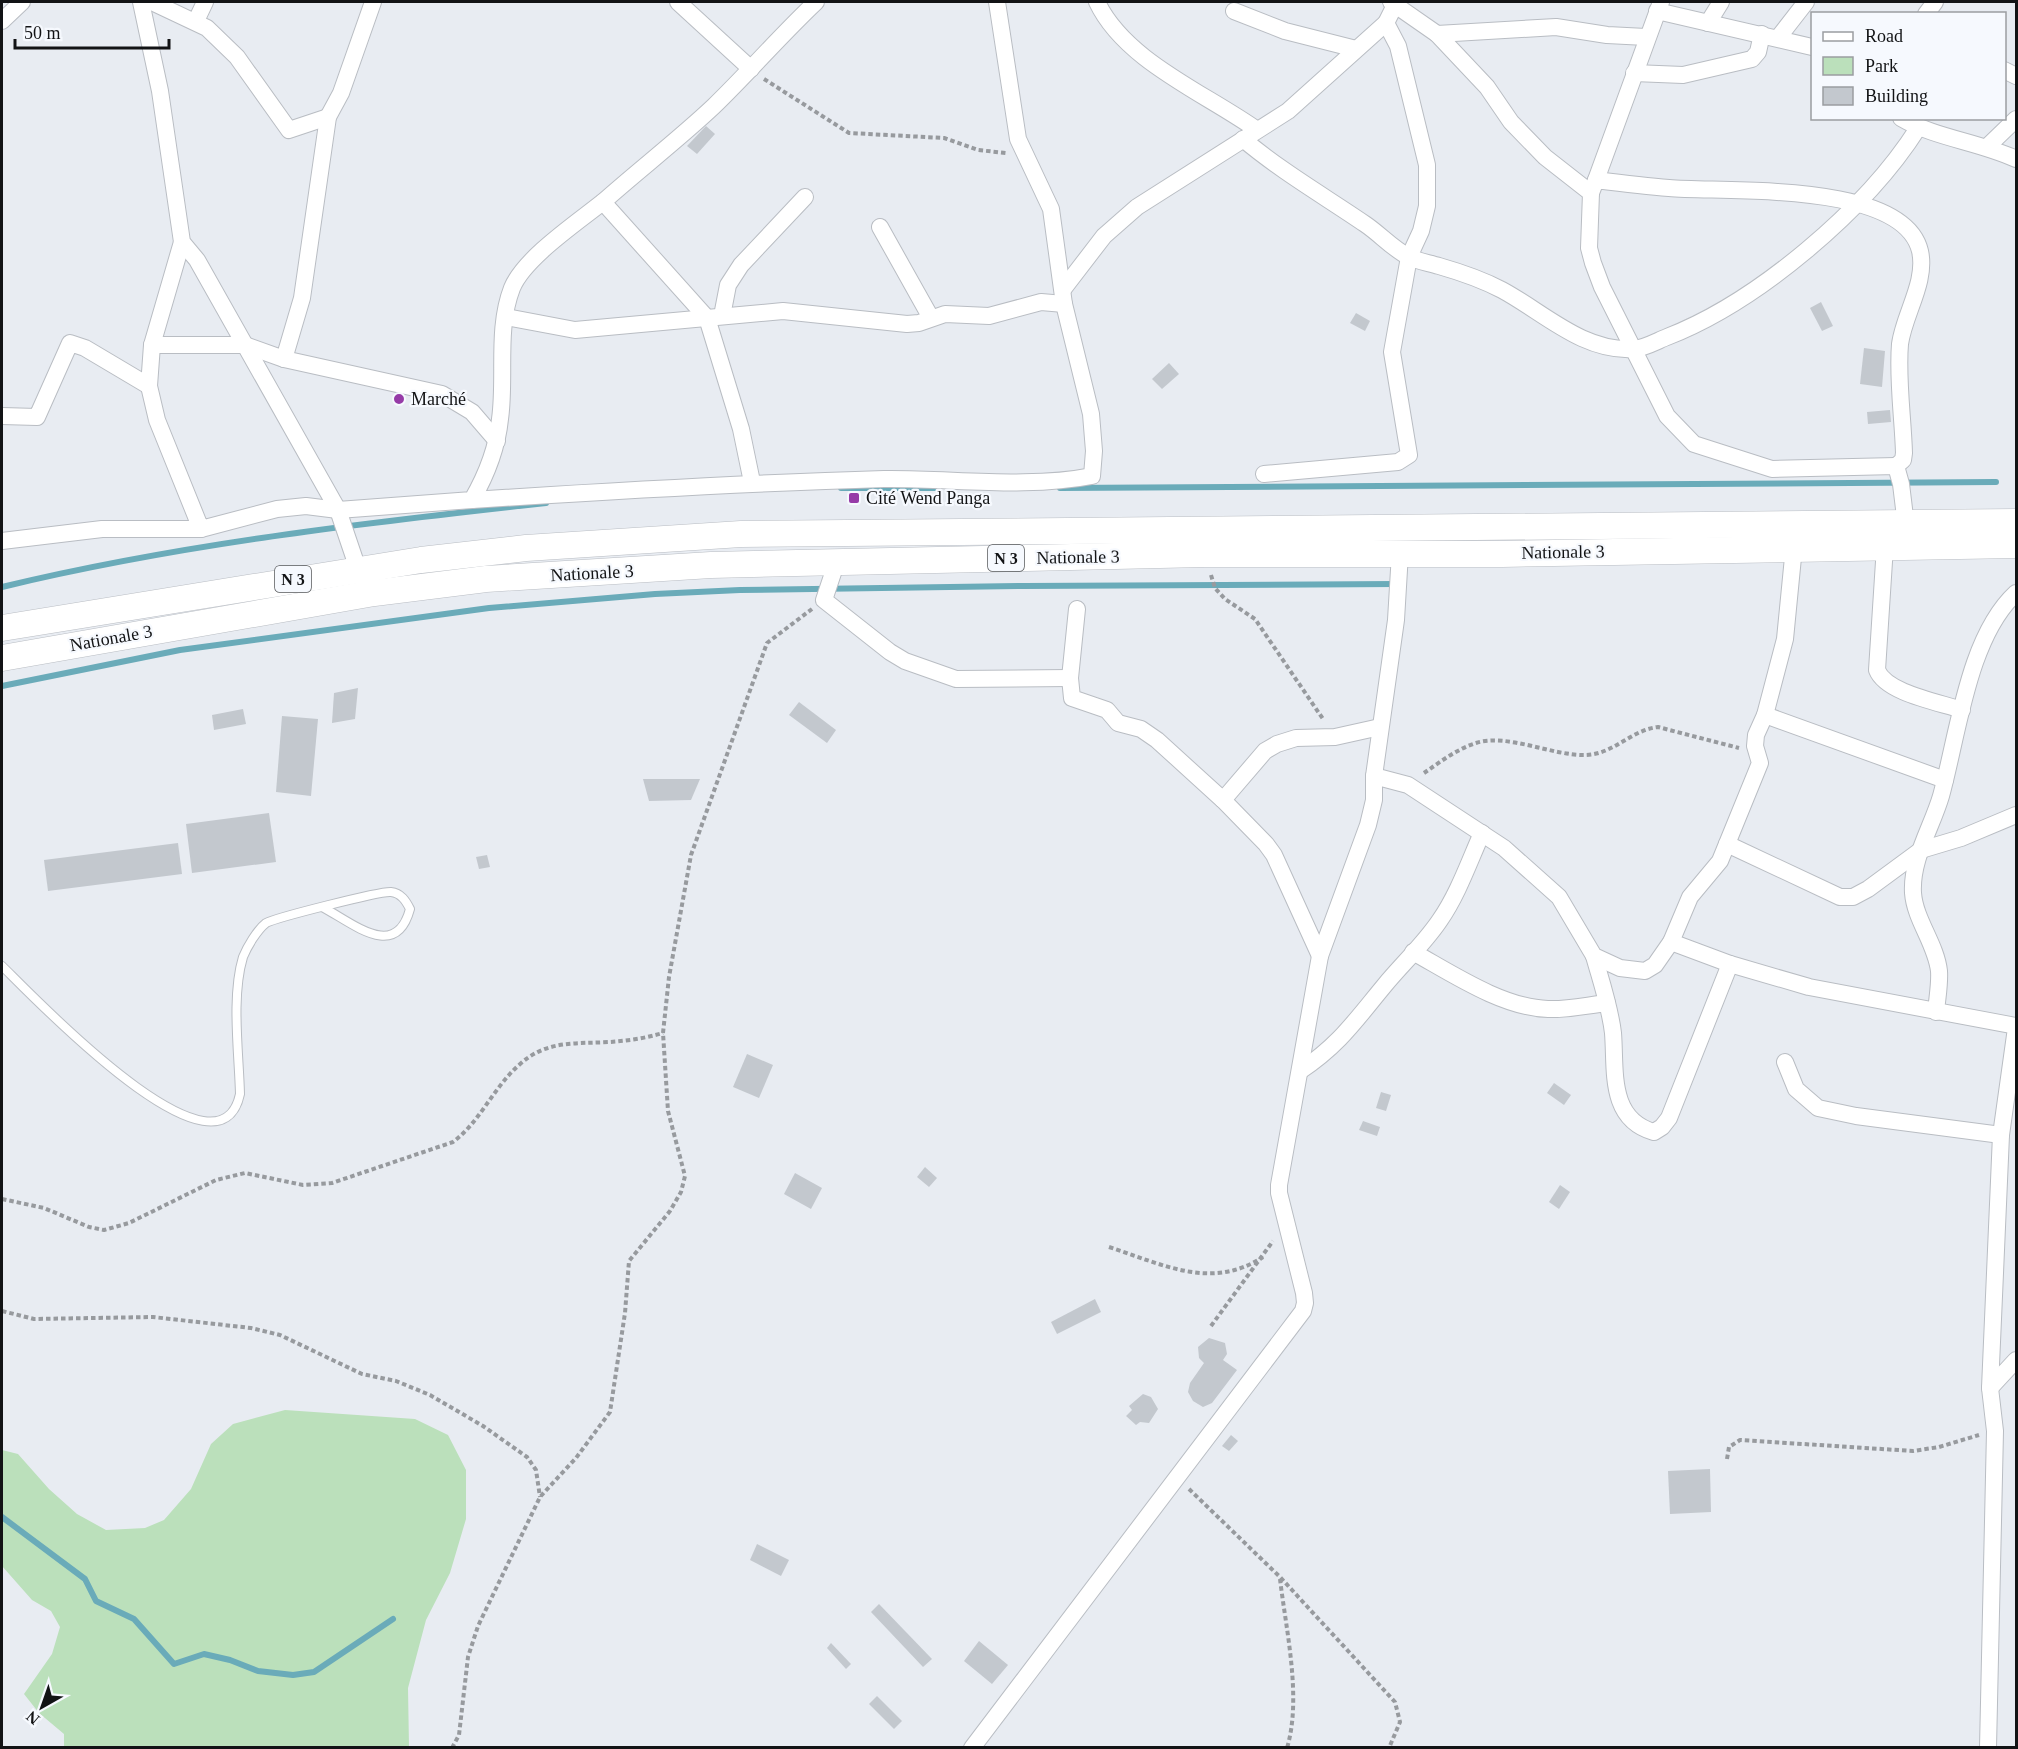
<svg xmlns="http://www.w3.org/2000/svg" width="2018" height="1749" font-family="Georgia,serif">
  <rect width="100%" height="100%" fill="#e8ecf2"/>
  <polygon fill="#bbe0bb" points="285,1410 415,1419 448,1435 466,1470 466,1519 450,1573 426,1620 408,1688 409,1747 64,1747 64,1734 39,1713 24,1694 52,1654 60,1627 51,1611 32,1600 2,1566 2,1450 18,1454 49,1489 77,1514 106,1530 145,1528 164,1520 191,1489 211,1444 233,1424"/>
  <g fill="none" stroke-linecap="round" stroke-linejoin="round">
    <g stroke="#6aabb9" stroke-width="6">
      <polyline points="841,488 939,488"/>
      <path d="M1060 488C1372 488 1684 486 1996 482"/>
      <path d="M2 587C180 544 364 523 546 503"/>
      <polyline points="2,686 180,650 489,608 655,594 740,590 1024,586 1396,584"/>
      <polyline points="2,1517 85,1579 96,1601 134,1619 174,1664 204,1654 230,1660 258,1671 293,1675 314,1672 393,1619"/>
    </g>
  </g>
  <g fill="#c3c8ce">
    <polygon points="706,126 715,134 697,154 687,146"/>
    <polygon points="1821,302 1833,326 1822,331 1810,308"/>
    <polygon points="1356,313 1370,321 1365,331 1350,323"/>
    <polygon points="1864,348 1885,351 1882,387 1860,384"/>
    <polygon points="1169,363 1179,374 1162,389 1152,379"/>
    <polygon points="1890,410 1891,422 1868,424 1867,412"/>
    <polygon points="358,688 355,719 332,723 334,693"/>
    <polygon points="799,702 836,730 827,743 789,715"/>
    <polygon points="243,709 246,724 214,730 212,715"/>
    <polygon points="282,716 318,719 311,796 276,792"/>
    <polygon points="643,779 700,779 691,800 649,801"/>
    <polygon points="269,813 276,862 192,873 186,824"/>
    <polygon points="178,843 182,874 48,891 44,860"/>
    <polygon points="487,855 490,867 479,869 476,857"/>
    <polygon points="747,1054 773,1065 759,1098 733,1087"/>
    <polygon points="1554,1083 1571,1095 1564,1105 1547,1093"/>
    <polygon points="1381,1092 1391,1095 1386,1111 1376,1108"/>
    <polygon points="1363,1121 1380,1127 1377,1136 1359,1130"/>
    <polygon points="925,1167 937,1178 929,1187 917,1177"/>
    <polygon points="795,1173 822,1188 811,1209 784,1194"/>
    <polygon points="1560,1185 1570,1192 1559,1209 1549,1202"/>
    <polygon points="1095,1299 1101,1312 1057,1334 1051,1322"/>
    <polygon points="1209,1338 1225,1343 1227,1354 1223,1360 1237,1370 1212,1403 1203,1407 1193,1401 1188,1392 1190,1383 1204,1363 1199,1358 1198,1347"/>
    <polygon points="1143,1394 1151,1397 1158,1409 1149,1423 1140,1422 1136,1425 1126,1416 1132,1410 1129,1406"/>
    <polygon points="1231,1435 1238,1441 1229,1451 1222,1446"/>
    <polygon points="1710,1469 1711,1512 1670,1514 1668,1471"/>
    <polygon points="757,1544 789,1560 781,1576 750,1560"/>
    <polygon points="879,1604 932,1659 923,1667 871,1612"/>
    <polygon points="979,1641 1008,1665 992,1684 964,1661"/>
    <polygon points="831,1643 851,1664 846,1669 827,1648"/>
    <polygon points="877,1696 902,1721 894,1729 869,1704"/>
  </g>
  <g fill="none" stroke-linecap="round" stroke-linejoin="round">
    <g stroke="#b9bdc3" stroke-width="10">
      <path id="service" d="M2 966C28 991 219 1194 240 1094 239 1053 231 997 243 957 247 947 257 930 266 923 275 918 380 891 391 892 401 893 406 901 410 909 396 961 354 924 324 908"/>
    </g>
    <g stroke="#b9bdc3" stroke-width="18">
      <g id="minor">
        <polyline points="141,2 160,91 182,242 197,260 338,510 358,569 363,577"/>
        <polyline points="152,2 207,28 237,57 289,130 328,117"/>
        <polyline points="678,2 751,69"/>
        <path d="M1097 2C1125 61 1205 93 1257 130"/>
        <polyline points="1391,2 1437,34 1487,87 1511,122 1545,157 1591,193 1589,248 1593,263 1602,287 1667,416 1694,444 1772,469 1896,466 1901,484 1906,525"/>
        <polyline points="1234,11 1285,31 1356,49"/>
        <polyline points="1657,11 1812,47"/>
        <polyline points="1926,14 1935,2"/>
        <polyline points="2,21 22,2"/>
        <polyline points="196,21 205,2"/>
        <polyline points="1708,23 1721,2"/>
        <polyline points="1437,34 1556,27 1607,35 1646,37"/>
        <polyline points="1778,38 1806,2"/>
        <polyline points="2004,70 2016,76"/>
        <polyline points="1634,73 1683,75 1752,59 1758,52 1762,34"/>
        <path d="M1901 118C1935 138 1979 142 2016 159"/>
        <path d="M1243 139C1281 171 1324 196 1365 224 1380 234 1393 249 1409 257 1417 261 1429 263 1439 266 1460 272 1483 280 1502 290 1543 312 1583 352 1633 349 1643 349 1657 341 1667 337 1757 302 1866 210 1918 128"/>
        <polyline points="1987,147 2016,119"/>
        <polyline points="1596,180 1661,2"/>
        <path d="M1591 193 1596 180C1620 183 1644 186 1669 188 1725 193 1903 180 1920 251 1927 282 1904 314 1900 344 1897 379 1903 418 1904 453L1903 460 1896 466"/>
        <polyline points="603,202 707,318 741,429 752,482"/>
        <polyline points="880,227 931,318"/>
        <path d="M182 242 152 345 149 386 157 420 201 529 277 509 306 506 338 510 472 500C487 474 497 449 500 419 506 377 496 329 512 288 524 258 578 222 604 201 640 169 679 139 714 106 749 72 781 35 816 2"/>
        <polyline points="1064,288 1104,236 1137,207 1288,111 1386,23"/>
        <polyline points="722,316 728,285 741,265 805,197"/>
        <polyline points="506,317 575,330 783,311 907,324 919,323 945,314 989,316 1041,302 1064,304"/>
        <polyline points="152,345 245,345 284,359 442,394 472,412 497,441"/>
        <polyline points="284,359 302,298 328,117 341,93 373,2"/>
        <polyline points="2,416 37,417 70,343 85,348 149,386"/>
        <polyline points="1264,474 1398,462 1409,455 1392,352 1409,257 1421,231 1427,206 1427,165 1398,46 1386,23 1395,5"/>
        <path d="M472 500C609 491 746 483 884 479 951 478 1026 489 1092 476L1094 451 1091 414 1064 304 1051 209 1018 139 997 2"/>
        <polyline points="2,541 102,529 201,529"/>
        <path d="M1885 546 1877 670C1886 693 1938 702 1962 710"/>
        <polyline points="837,561 824,600 890,652 905,661 956,679 1070,678"/>
        <polyline points="1077,609 1070,678 1072,698 1107,710 1118,723 1141,729 1157,740 1223,800 1266,844 1274,855 1320,956"/>
        <polyline points="1765,715 1945,780"/>
        <polyline points="1374,776 1408,785 1504,848 1559,897 1594,956 1620,968 1645,971 1655,965 1671,942 1690,897 1720,861 1760,763 1755,746 1756,735 1765,715 1785,639 1794,547"/>
        <polyline points="1223,800 1265,751 1277,744 1296,738 1335,737 1380,727"/>
        <polyline points="1727,844 1840,897 1853,897 1868,889 1921,850 1961,838 2016,815"/>
        <polyline points="1671,942 1730,964 1809,987 2016,1026"/>
        <path d="M1413 952C1451 973 1503 1008 1548 1009 1567 1010 1588 1005 1607 1003"/>
        <path d="M1594 956C1601 981 1610 1007 1613 1033 1616 1070 1608 1119 1654 1132L1662 1127 1669 1118 1730 964"/>
        <path d="M1936 1012C1937 999 1940 984 1939 971 1936 944 1915 920 1913 893 1911 859 1932 827 1941 796 1958 735 1968 637 2016 593"/>
        <polyline points="1785,1062 1796,1089 1818,1108 1856,1116 2001,1135"/>
        <path d="M1300 1071C1339 1045 1355 1021 1384 986 1402 964 1424 944 1440 920 1458 894 1469 862 1482 833"/>
        <polyline points="1990,1388 2016,1360"/>
        <polyline points="972,1748 1303,1311 1305,1303 1304,1293 1279,1193 1279,1185 1320,956 1368,825 1374,800 1374,776 1396,620 1400,553"/>
        <polyline points="1988,1748 1995,1431 1990,1388 2001,1135 2016,1028"/>
      </g>
    </g>
    <g stroke="#b9bdc3" stroke-width="27">
      <g id="primary">
        <polyline points="2,628 421,560 526,548 741,534 2016,522"/>
        <polyline points="2,658 374,593 486,579 711,565 1204,554 1502,554 2016,545"/>
      </g>
    </g>
    <g stroke="#979a9e" stroke-width="4" stroke-dasharray="4.5 3" stroke-linecap="butt">
      <polyline points="764,79 849,133 944,138 978,150 1006,153"/>
      <polyline points="1211,575 1215,588 1225,599 1255,619 1323,719"/>
      <path d="M1424 773C1440 762 1457 749 1476 743 1508 733 1552 756 1586 755 1614 754 1631 730 1658 727L1739 748"/>
      <path d="M2 1199 44 1208 89 1227 104 1230 129 1223 216 1180 245 1173 303 1185 332 1183 453 1142C480 1122 493 1088 519 1065 546 1040 574 1044 609 1042 627 1041 646 1038 663 1033"/>
      <path d="M1109 1247C1162 1264 1211 1291 1263 1257"/>
      <polyline points="2,1311 34,1319 153,1317 251,1328 280,1335 362,1374 396,1381 430,1395 483,1426 527,1457 536,1470 540,1497"/>
      <polyline points="1211,1326 1273,1241"/>
      <polyline points="1727,1459 1729,1447 1740,1440 1913,1451 1939,1447 1979,1435"/>
      <polyline points="1189,1489 1280,1577 1395,1702 1400,1722 1389,1748"/>
      <path d="M1280 1579C1286 1630 1302 1698 1287 1748"/>
      <polyline points="452,1748 459,1735 468,1657 478,1626 540,1497 576,1458 610,1412 625,1313 629,1261 670,1211 681,1192 685,1176 668,1111 663,1033 669,977 691,855 767,643 812,609"/>
    </g>
    <use href="#service" stroke="#fff" stroke-width="8"/>
    <use href="#minor" stroke="#fff" stroke-width="16"/>
    <use href="#primary" stroke="#fff" stroke-width="26"/>
  </g>
  <g fill="#963ba7" stroke="#f6f9fe" stroke-width="2">
    <circle cx="399" cy="399" r="6"/>
    <rect x="848" y="492" width="12" height="12" rx="3"/>
  </g>
  <g text-anchor="middle" dominant-baseline="central" stroke-width="4.5" stroke-linejoin="round" paint-order="stroke">
    <g fill="#f6f9fe" stroke="#56585b" stroke-width="1.5">
      <rect x="988" y="545" width="36" height="26" rx="4.5"/>
      <rect x="275" y="566" width="36" height="26" rx="4.5"/>
    </g>
    <g font-size="16" font-weight="bold" fill="#121315">
      <text x="1006" y="558">N 3</text>
      <text x="293" y="579">N 3</text>
    </g>
    <g font-size="18" fill="#121315" stroke="#f6f9fe" text-anchor="start">
      <text x="411" y="399">Marché</text>
      <text x="866" y="498">Cité Wend Panga</text>
    </g>
    <g font-size="18" fill="#121315" stroke="#f6f9fe">
      <text transform="translate(1563 552) rotate(-1)">Nationale 3</text>
      <text transform="translate(1078 557) rotate(-1)">Nationale 3</text>
      <text transform="translate(592 573) rotate(-3)">Nationale 3</text>
      <text transform="translate(111 638) rotate(-10)">Nationale 3</text>
    </g>
  </g>
  <rect width="2018" height="1749" fill="none" stroke="#121315" stroke-width="6"/>
  <rect x="1811" y="12" width="195" height="108" fill="#f6f9fe" stroke="#9b9da1" stroke-width="1.5"/>
  <rect x="1823" y="32" width="30" height="9" fill="#ffffff" stroke="#9b9da1" stroke-width="1.5"/>
  <text x="1865" y="42" font-size="18" fill="#121315">Road</text>
  <rect x="1823" y="57" width="30" height="18" fill="#bbe0bb" stroke="#9b9da1" stroke-width="1.5"/>
  <text x="1865" y="72" font-size="18" fill="#121315">Park</text>
  <rect x="1823" y="87" width="30" height="18" fill="#c3c8ce" stroke="#9b9da1" stroke-width="1.5"/>
  <text x="1865" y="102" font-size="18" fill="#121315">Building</text>
  <g transform="translate(42 1707) rotate(220)" stroke="#f6f9fe" stroke-width="4.5" paint-order="stroke">
  <path d="M0-4.5L10 22L0 15L-10 22Z" fill="#121315"/>
  <text y="-9" font-size="16" font-weight="bold" text-anchor="middle" fill="#121315">N</text>
  </g>
  <path d="M15 39v9h154v-9" fill="none" stroke="#121315" stroke-width="3"/>
  <text x="24" y="39" font-size="18" fill="#121315" stroke="#f6f9fe" stroke-width="4.5" paint-order="stroke">50 m</text>
</svg>
